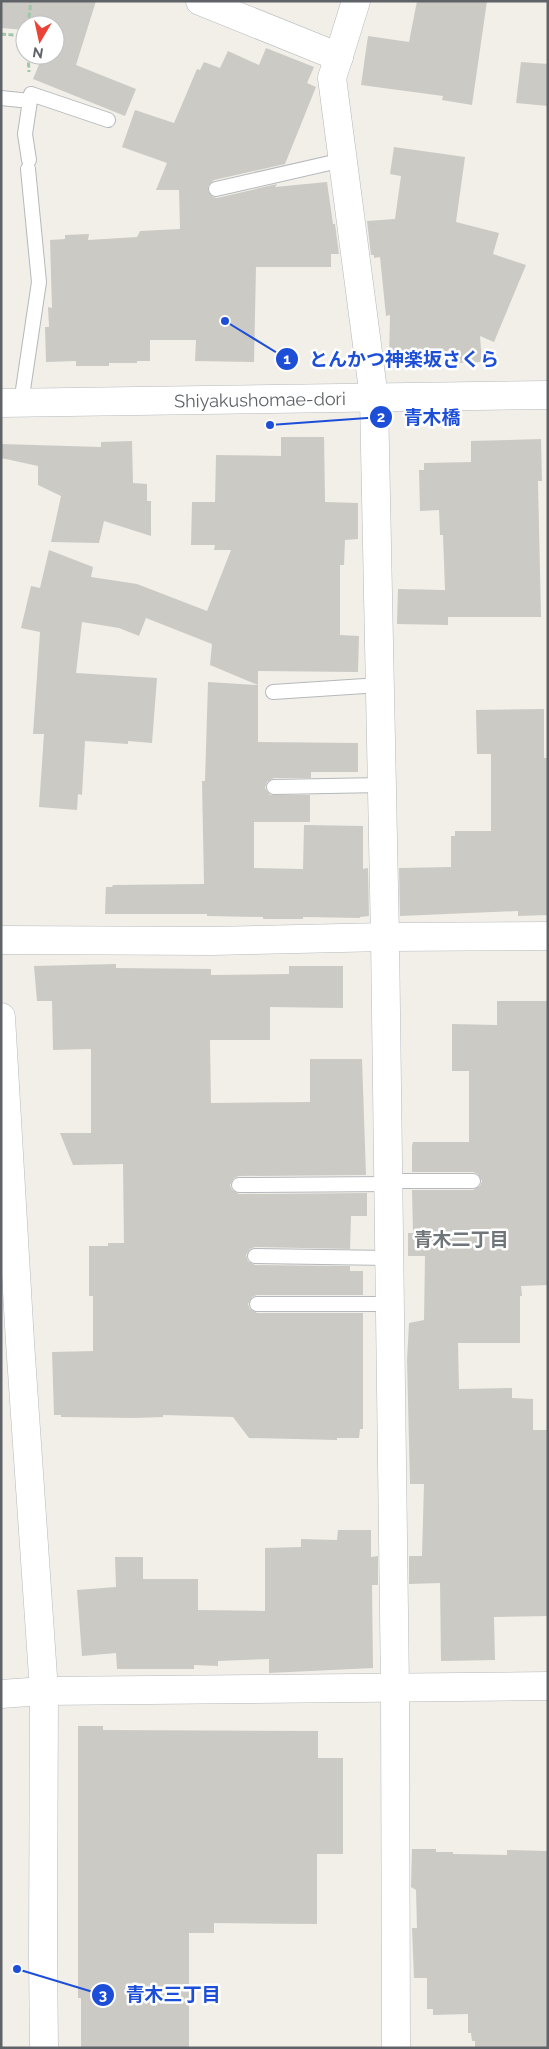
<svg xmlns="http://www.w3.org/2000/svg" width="549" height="2049" font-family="Raleway,'Noto Sans JP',sans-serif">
  <rect width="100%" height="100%" fill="#f1efe8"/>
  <g fill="#cccac5">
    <polygon points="1,1 96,1 76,65 136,89 125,116 33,79 43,55 55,55 55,25 25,25 25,30 1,28"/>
    <polygon points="417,1 487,1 472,105 442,100 443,96 361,85 368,36 409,42"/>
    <polygon points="266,48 314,67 307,83 316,87 285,164 214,180 208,186 208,191 213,197 217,198 277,184 275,187 327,182 333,224 335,224 339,254 331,254 331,267 256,267 254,362 195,361 196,340 150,340 150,361 137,361 137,363 109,363 109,366 76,366 76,361 46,362 45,327 49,327 48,307 52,308 50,240 65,239 65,235 89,234 88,240 137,237 140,231 180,229 179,190 156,190 167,163 122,147 135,110 174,123 197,69 200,70 204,62 220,68 228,51 259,65"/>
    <polygon points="521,62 548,64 548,106 516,103"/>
    <polygon points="394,147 465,157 456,222 499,233 493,254 526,265 494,342 480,336 482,362 454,363 454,360 389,358 390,315 386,316 380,257 374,258 374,255 371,255 367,221 395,219 401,176 390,174"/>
    <polygon points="281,437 324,437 325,502 358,503 358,539 345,540 344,565 340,565 340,635 359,636 358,672 258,671 258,685 210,665 212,644 146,618 139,636 119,628 82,622 76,673 157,678 152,743 128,741 128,744 85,741 82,795 78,794 77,810 39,807 44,734 33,734 40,632 21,628 31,586 40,588 49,550 93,567 91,577 137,584 207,611 231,550 214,550 215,545 191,545 192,502 215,502 216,455 281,456"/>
    <polygon points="541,439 542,481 538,481 541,617 448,617 448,625 397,624 398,589 445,590 443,535 440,535 439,510 420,511 419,470 424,470 424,463 471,462 471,441"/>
    <polygon points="132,441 133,483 147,484 147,501 151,501 151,536 104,521 99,543 51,542 61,496 38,485 38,466 1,458 1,444 101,447 101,442"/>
    <polygon points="208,682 258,685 258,742 358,743 358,772 311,772 311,778 274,778 267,782 265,788 270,795 310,795 310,822 254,822 254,868 303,869 304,825 363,826 363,869 368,868 369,916 360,917 360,918 303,917 303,919 263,919 263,917 207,916 207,914 105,914 106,887 112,887 113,885 204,884 202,781 205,781"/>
    <polygon points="544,709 544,758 548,758 548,915 518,916 518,911 400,916 399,868 451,867 451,836 455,836 455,831 491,831 491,754 477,754 476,710"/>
    <polygon points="116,964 116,968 211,969 211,975 289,974 289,966 343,966 343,1008 270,1007 270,1040 210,1040 211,1103 310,1102 310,1059 362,1059 366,1175 239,1176 234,1178 230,1185 232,1190 239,1194 367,1193 367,1216 351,1216 350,1249 255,1247 250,1249 246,1255 248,1261 255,1265 350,1266 350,1271 363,1271 363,1295 257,1295 252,1297 248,1304 250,1309 257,1313 363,1313 363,1429 360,1429 359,1438 337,1438 337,1440 249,1438 233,1417 163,1415 163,1417 135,1418 61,1417 61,1415 54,1415 52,1352 93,1351 93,1296 89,1296 89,1246 108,1246 108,1243 124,1243 123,1164 73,1165 60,1133 91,1133 91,1049 53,1050 52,1001 37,1001 34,966"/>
    <polygon points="497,1001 548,1001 548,1285 521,1286 522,1296 520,1296 520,1343 458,1343 459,1389 512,1388 512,1398 533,1399 533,1430 548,1430 548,1616 494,1617 495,1660 441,1661 440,1583 409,1584 409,1556 422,1556 424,1484 410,1484 407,1360 409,1323 424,1320 425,1256 408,1256 408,1233 413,1233 412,1190 473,1190 480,1186 482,1181 478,1174 473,1172 412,1172 412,1146 413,1142 469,1142 469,1071 452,1071 452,1024 497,1025"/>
    <polygon points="338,1530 371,1530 371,1557 378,1556 378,1585 372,1585 373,1668 269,1673 269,1659 218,1661 218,1666 194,1665 194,1669 117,1669 116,1653 82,1656 77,1590 116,1587 115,1557 143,1557 143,1579 198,1579 198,1610 265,1611 265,1548 301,1547 301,1539 337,1540"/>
    <polygon points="78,1726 103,1726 103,1730 318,1731 318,1758 343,1758 343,1854 317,1854 317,1924 214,1923 214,1933 189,1933 189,2048 81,2048 81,1998 78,1998"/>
    <polygon points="412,1849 436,1849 436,1852 453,1852 453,1854 507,1855 507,1850 548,1851 548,2048 475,2048 475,2041 472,2041 471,2033 468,2033 468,2014 433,2015 433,2009 427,2009 427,1978 414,1978 412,1928 417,1928 416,1890 411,1887"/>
  </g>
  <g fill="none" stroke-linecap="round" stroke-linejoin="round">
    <g stroke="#b5b8bc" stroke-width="16">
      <g id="lane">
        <polyline points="1,98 30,101"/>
        <polyline points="29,160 25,134 31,94 108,120"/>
        <polyline points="216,189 343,160"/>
        <polyline points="21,403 39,282 28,169"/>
        <polyline points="273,692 380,685"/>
        <polyline points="274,787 382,785"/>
        <polyline points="388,1181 473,1181"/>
        <polyline points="239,1185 388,1184"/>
        <polyline points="255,1256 390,1258"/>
        <polyline points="257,1304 390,1304"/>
      </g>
    </g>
    <g stroke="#b5b8bc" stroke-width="29">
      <g id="street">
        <polyline points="200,1 339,57"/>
        <polyline points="356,1 332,78 374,398 385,937"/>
        <polyline points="1,1694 44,1691 548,1686"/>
      </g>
    </g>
    <g stroke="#b6babf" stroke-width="29">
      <g id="secondary">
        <path id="s1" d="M1 403 548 395"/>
        <polyline points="385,937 395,1688 396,2048"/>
        <polyline points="1,940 212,941 385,937 548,936"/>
        <polyline points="1,1017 20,1342 44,1691 43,1956 44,2048"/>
      </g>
    </g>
    <g stroke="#9cc7a9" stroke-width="3" stroke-dasharray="5 2.5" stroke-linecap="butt">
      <polyline points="28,25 31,1"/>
      <polyline points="1,34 25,36"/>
      <polyline points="28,55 29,72"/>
    </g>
    <use href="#lane" stroke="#fff" stroke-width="14"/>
    <use href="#street" stroke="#fff" stroke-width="28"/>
    <use href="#secondary" stroke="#fff" stroke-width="28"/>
  </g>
  <g text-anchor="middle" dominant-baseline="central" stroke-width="5" stroke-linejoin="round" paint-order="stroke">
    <g font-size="18" fill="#5f6368" stroke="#fff">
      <text stroke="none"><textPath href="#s1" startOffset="259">Shiyakushomae-dori</textPath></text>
    </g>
    <g font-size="19" font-weight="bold" fill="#70757a" stroke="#fff">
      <text x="461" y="1239">青木二丁目</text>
    </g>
  </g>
  <path fill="none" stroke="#1d4ed8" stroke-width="2" d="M225 321L287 359M270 425L381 417M17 1969L103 1995"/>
  <g fill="#1d4ed8" stroke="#fff" stroke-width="2">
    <circle cx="225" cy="321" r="5"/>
    <circle cx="270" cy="425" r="5"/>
    <circle cx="17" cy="1969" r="5"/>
    <circle cx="287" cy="359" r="12"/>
    <circle cx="381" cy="417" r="12"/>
    <circle cx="103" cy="1995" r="12"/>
  </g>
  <g font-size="15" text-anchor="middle" font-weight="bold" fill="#fff">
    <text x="287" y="364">1</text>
    <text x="381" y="422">2</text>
    <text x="103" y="2000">3</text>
  </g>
  <g font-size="19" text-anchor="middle" font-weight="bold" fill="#1d4ed8" stroke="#fff" stroke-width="5" stroke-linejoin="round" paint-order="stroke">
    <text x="404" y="366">とんかつ神楽坂さくら</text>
    <text x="432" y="424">青木橋</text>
    <text x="173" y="2001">青木三丁目</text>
  </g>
  <rect width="549" height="2049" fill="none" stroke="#5f6368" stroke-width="5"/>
  <g transform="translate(40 40) rotate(189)"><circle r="24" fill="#ffffff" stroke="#bfc1c3"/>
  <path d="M0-4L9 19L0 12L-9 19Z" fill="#ea4335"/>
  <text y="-8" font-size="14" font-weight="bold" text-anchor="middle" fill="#5f6368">N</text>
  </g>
</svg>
